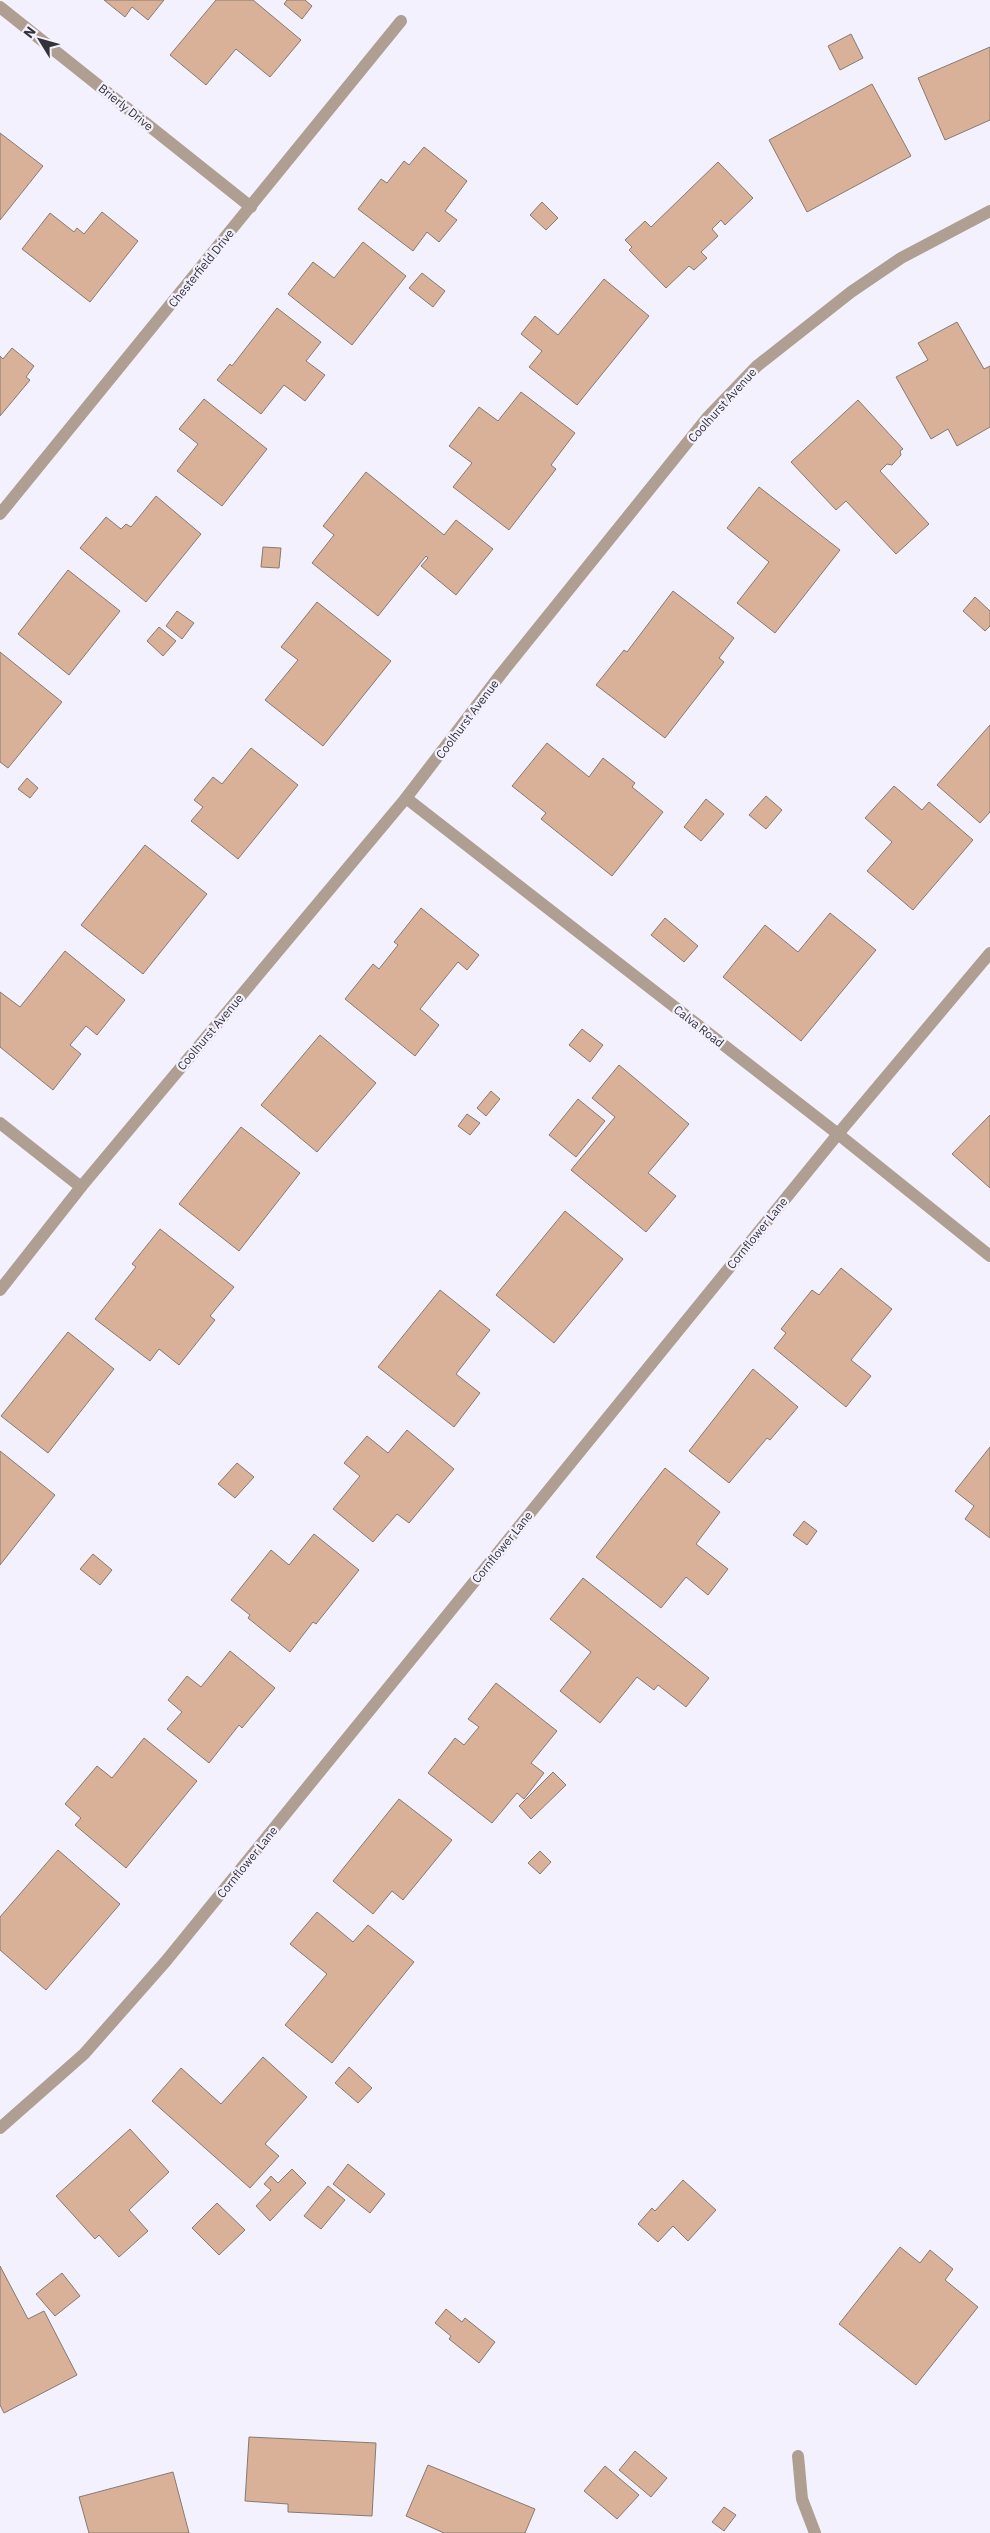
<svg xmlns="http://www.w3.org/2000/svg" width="990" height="2533" font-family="'IBM Plex Sans',sans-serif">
  <rect width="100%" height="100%" fill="#f3f1fd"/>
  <g fill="#d8b198" stroke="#877a72">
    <polygon points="104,0 164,0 148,20 132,7 125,17"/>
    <polygon points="216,0 253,0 301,40 270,77 236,49 206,85 170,55"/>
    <polygon points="287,0 305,0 312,6 302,19 284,4"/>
    <polygon points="851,34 863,58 840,70 828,46"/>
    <polygon points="990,47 990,120 945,140 918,78"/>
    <polygon points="872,84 911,156 807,212 769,140"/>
    <polygon points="0,133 43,166 0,220"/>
    <polygon points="424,147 467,181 445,211 457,220 439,242 427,232 413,251 358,209 381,179 387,183 404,161 409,165"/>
    <polygon points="718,162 753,198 725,225 721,220 712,229 718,236 701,252 707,258 694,270 689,266 666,288 629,250 632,247 625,240 645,221 651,227"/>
    <polygon points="542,202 558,218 546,230 530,215"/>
    <polygon points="102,212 138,241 90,302 22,249 50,213 74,232 77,228 84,234"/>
    <polygon points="363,242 406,276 352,345 288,294 313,262 334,278"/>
    <polygon points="422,273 445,291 433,307 409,288"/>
    <polygon points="604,279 649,316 577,405 529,367 542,351 521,334 535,316 558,335"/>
    <polygon points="277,308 321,342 306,361 325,375 305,401 284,385 261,414 217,380 230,364 232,366"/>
    <polygon points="957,322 984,369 990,366 990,427 957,446 948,429 931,439 896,377 928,360 918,343"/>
    <polygon points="12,348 34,366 26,377 30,380 0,416 0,356 3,359"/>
    <polygon points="521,392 575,433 551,465 556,469 509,530 453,487 472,463 449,446 479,407 498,421"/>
    <polygon points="204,399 267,449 222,506 177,471 198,444 179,429"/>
    <polygon points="858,400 903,449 900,451 901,455 892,465 887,464 880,471 929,524 896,554 846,501 836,510 791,462"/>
    <polygon points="366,472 444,535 456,520 493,549 456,595 421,566 428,558 426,556 378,616 312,563 334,535 323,526"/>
    <polygon points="759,487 840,550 775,633 737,603 769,562 727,528"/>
    <polygon points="156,496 201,534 146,602 80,548 106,517 121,529 126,524 131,527"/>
    <polygon points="263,547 281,548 279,568 261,567"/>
    <polygon points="68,570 120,611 69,675 18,634"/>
    <polygon points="673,591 734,638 719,658 724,662 665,738 596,685 624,650 627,652"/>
    <polygon points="975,597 990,611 990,626 985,631 963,611"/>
    <polygon points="317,602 391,661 323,746 265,700 298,660 281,647"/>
    <polygon points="177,611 194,623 182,639 166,626"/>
    <polygon points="159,627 176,641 163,656 147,641"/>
    <polygon points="0,652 62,702 8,768 0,762"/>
    <polygon points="990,725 990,812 980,823 937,785"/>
    <polygon points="547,743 589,777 603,758 635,783 632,787 663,812 612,876 541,819 546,813 512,786"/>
    <polygon points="251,748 298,785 238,859 191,821 203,807 194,800 213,777 222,784"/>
    <polygon points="27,778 38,788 30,798 18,789"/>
    <polygon points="894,786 922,810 929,802 973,840 913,910 867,871 892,842 865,818"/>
    <polygon points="766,796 782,810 766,829 749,815"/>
    <polygon points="706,799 724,814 701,841 684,827"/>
    <polygon points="145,845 207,894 143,974 81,925"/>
    <polygon points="421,908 479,955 467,970 458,962 420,1009 439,1025 415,1056 345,999 373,964 379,969 398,945 394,942"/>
    <polygon points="830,913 876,950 801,1041 723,977 765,925 798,952"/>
    <polygon points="665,918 698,946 684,962 651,935"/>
    <polygon points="65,951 125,1000 97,1035 86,1026 70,1045 81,1054 53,1090 0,1047 0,992 20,1007"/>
    <polygon points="582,1029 603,1045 590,1062 569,1045"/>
    <polygon points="320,1035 376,1083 317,1152 261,1105"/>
    <polygon points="619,1065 689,1124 648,1173 676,1196 646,1232 571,1170 615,1117 592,1098"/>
    <polygon points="491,1091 500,1099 486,1116 477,1108"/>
    <polygon points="578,1099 605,1121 576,1157 549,1135"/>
    <polygon points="467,1114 480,1123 470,1135 458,1126"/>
    <polygon points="990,1115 990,1188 952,1154"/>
    <polygon points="241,1127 300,1173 239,1251 179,1204"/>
    <polygon points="565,1211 623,1259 554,1343 496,1295"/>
    <polygon points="160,1229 234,1287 210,1316 215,1320 179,1365 159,1349 150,1361 95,1319 136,1267 132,1264"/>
    <polygon points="841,1268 892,1309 851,1360 871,1376 846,1407 774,1348 786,1333 781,1329 812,1290 819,1295"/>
    <polygon points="440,1290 490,1330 456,1374 480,1393 454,1427 378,1367"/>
    <polygon points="68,1332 114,1369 48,1453 1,1416"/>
    <polygon points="753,1369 798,1407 770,1440 767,1438 729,1483 689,1451"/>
    <polygon points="407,1430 454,1469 409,1523 397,1514 373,1542 333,1509 360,1476 344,1463 367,1436 388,1453"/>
    <polygon points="990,1447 990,1538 965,1519 974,1506 955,1491"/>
    <polygon points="0,1451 55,1495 0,1565"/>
    <polygon points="237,1463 254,1477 235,1498 218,1484"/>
    <polygon points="665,1468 720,1512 696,1544 728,1569 708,1595 686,1577 661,1608 596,1557"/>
    <polygon points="804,1521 817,1531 807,1545 793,1535"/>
    <polygon points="314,1534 359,1570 316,1624 313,1622 290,1652 248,1618 250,1615 231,1600 271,1550 289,1565"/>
    <polygon points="93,1554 112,1570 100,1585 80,1569"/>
    <polygon points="583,1578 709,1678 686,1707 658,1685 654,1690 637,1677 600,1723 560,1691 591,1652 550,1619"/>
    <polygon points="230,1651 275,1688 242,1728 239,1725 209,1763 167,1729 182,1712 168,1700 187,1676 201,1687"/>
    <polygon points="496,1683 557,1731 531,1763 544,1773 524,1799 517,1793 492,1823 428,1773 455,1738 464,1745 479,1727 468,1719"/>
    <polygon points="144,1738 197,1781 126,1868 75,1825 81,1818 65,1804 97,1766 112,1778"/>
    <polygon points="553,1772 566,1785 531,1819 519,1806"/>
    <polygon points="399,1799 452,1840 403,1900 392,1891 373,1914 333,1881"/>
    <polygon points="58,1850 120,1904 46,1990 0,1950 0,1917"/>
    <polygon points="540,1851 551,1862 540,1874 528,1863"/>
    <polygon points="317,1912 353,1942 368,1925 414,1962 332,2063 285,2025 327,1974 290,1944"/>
    <polygon points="263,2057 307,2097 265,2144 279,2156 250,2188 152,2101 181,2068 221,2104"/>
    <polygon points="349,2067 372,2088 358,2103 335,2083"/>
    <polygon points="130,2129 169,2172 129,2210 148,2231 119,2257 99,2235 95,2239 56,2196"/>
    <polygon points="348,2164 385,2194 370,2213 333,2184"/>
    <polygon points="292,2169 306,2183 270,2221 256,2206 271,2190 264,2184 271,2176 278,2183"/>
    <polygon points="683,2180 716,2210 688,2241 673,2226 658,2242 638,2224 652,2208 655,2211"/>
    <polygon points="328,2186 345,2200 321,2229 304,2216"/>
    <polygon points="217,2203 245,2230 219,2255 192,2228"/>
    <polygon points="900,2247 920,2263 930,2250 953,2269 945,2280 978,2307 916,2385 839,2324"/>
    <polygon points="0,2266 28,2319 44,2311 77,2375 4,2413 0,2405"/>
    <polygon points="62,2273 80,2296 55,2316 36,2294"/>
    <polygon points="446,2309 462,2322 465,2318 495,2342 479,2363 449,2339 451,2336 435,2323"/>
    <polygon points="249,2437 376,2443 372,2516 288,2512 288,2504 245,2501"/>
    <polygon points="635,2451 667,2478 651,2497 619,2470"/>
    <polygon points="428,2465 535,2509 525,2533 444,2533 406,2516"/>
    <polygon points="605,2466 639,2495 617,2519 584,2491"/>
    <polygon points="173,2472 189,2533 89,2533 79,2497"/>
    <polygon points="724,2507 736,2515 724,2531 712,2522"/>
  </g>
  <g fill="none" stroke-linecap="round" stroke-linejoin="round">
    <g stroke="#ae9f92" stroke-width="12">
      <polyline points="0,7 251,207"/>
      <polyline points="0,514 401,21"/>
      <polyline points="406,798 838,1134 990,1256"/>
      <polyline points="0,1123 81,1187"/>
      <polyline points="0,1290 81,1187 406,798 501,674 707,418 757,366 851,292 901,258 990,211"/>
      <polyline points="0,2128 84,2054 166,1961 838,1134 990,953"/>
      <polyline points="798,2456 802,2499 815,2533"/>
    </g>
  </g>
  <g text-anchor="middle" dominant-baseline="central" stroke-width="4.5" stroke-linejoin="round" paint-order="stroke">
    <g font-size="12" fill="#333238" stroke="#f3f1fd">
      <text transform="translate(126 107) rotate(39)">Brierly Drive</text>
      <text transform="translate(201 268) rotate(-51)">Chesterfield Drive</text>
      <text transform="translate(722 405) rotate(-48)">Coolhurst Avenue</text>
      <text transform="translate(467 719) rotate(-53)">Coolhurst Avenue</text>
      <text transform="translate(699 1026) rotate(38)">Calva Road</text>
      <text transform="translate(210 1032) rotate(-50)">Coolhurst Avenue</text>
      <text transform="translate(757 1233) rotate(-51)">Cornflower Lane</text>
      <text transform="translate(502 1547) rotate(-51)">Cornflower Lane</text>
      <text transform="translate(247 1862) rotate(-51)">Cornflower Lane</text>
    </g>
  </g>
  <g transform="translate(40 40) rotate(307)" stroke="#f3f1fd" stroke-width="4" paint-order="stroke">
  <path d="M0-4L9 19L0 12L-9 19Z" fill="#333238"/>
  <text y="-8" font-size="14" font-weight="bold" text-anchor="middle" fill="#333238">N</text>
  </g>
</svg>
